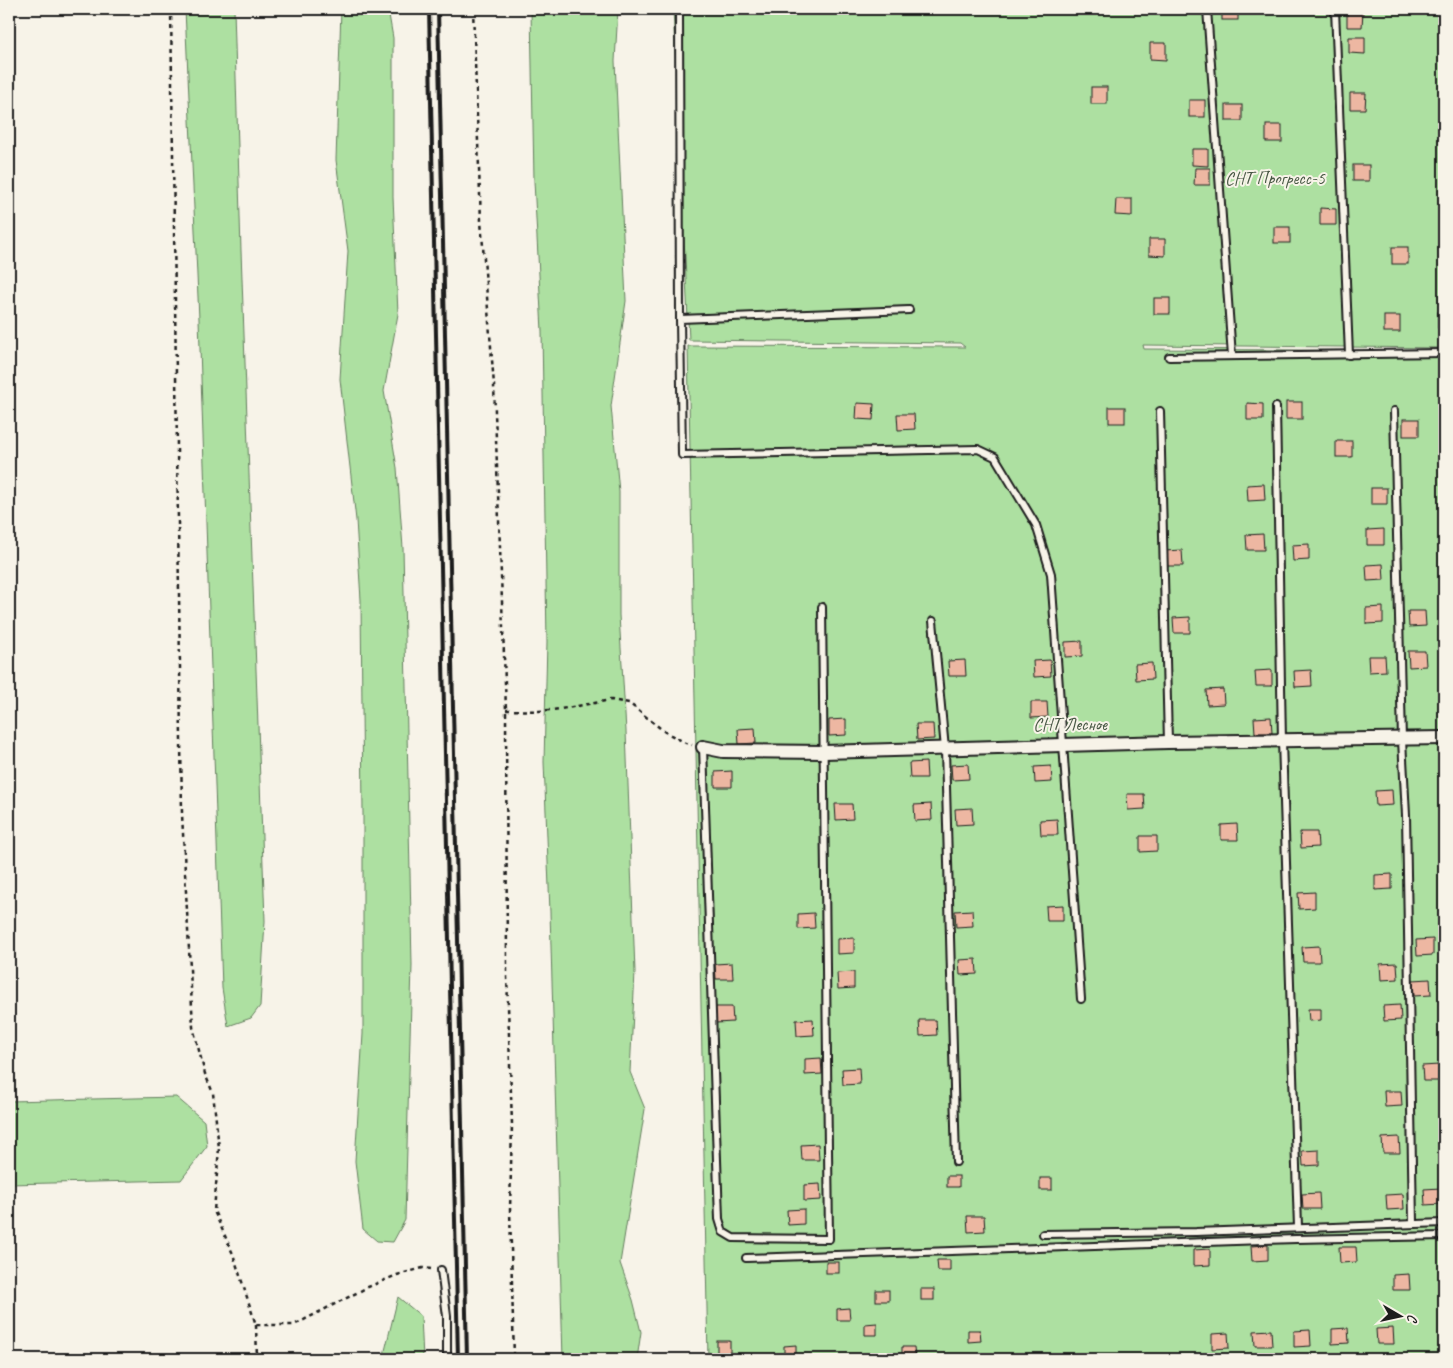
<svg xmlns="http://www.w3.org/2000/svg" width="1453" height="1368" font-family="Caveat,sans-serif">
  <rect width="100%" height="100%" fill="#f7f3e8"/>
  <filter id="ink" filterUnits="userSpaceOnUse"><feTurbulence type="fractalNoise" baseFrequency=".02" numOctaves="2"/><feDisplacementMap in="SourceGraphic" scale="10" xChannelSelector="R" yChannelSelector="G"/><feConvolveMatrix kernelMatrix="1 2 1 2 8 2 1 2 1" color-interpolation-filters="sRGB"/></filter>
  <g filter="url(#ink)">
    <g fill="#ade0a1" stroke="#647e5e">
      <polygon points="185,9 234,9 241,251 265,921 260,1006 251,1018 228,1026 222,988 199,319"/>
      <polygon points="341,9 388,9 393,38 393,197 398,314 384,391 397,468 403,548 412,965 405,1220 393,1242 377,1241 363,1229 355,1161 363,1034 363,814 361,600 356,520 340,379 348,251 336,160"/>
      <polygon points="531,9 618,9 615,61 626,301 611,406 619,492 619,615 626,731 635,972 630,1072 645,1109 620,1263 633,1300 641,1332 637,1359 563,1359 550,912 544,762 547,642 542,331 534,181"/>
      <polygon points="673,9 1444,9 1444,348 1143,345 1144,349 1444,351 1444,1359 708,1359 688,346 965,347 960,343 689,340"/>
      <polygon points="176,1097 204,1121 207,1146 181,1180 9,1184 9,1101"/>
      <polygon points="398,1297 421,1316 423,1359 383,1359"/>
    </g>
    <g fill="#edb7a2" stroke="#1c1c1c">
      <rect x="1222" y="9" width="16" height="11"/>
      <polygon points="1347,11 1363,11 1362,27 1347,27"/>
      <polygon points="1349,37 1365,37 1365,54 1349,53"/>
      <polygon points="1150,43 1166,43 1166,60 1150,59"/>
      <rect x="1091" y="87" width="16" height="17"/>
      <polygon points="1350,93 1366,93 1365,109 1350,109"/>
      <rect x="1189" y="100" width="16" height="17"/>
      <rect x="1226" y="105" width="16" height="16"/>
      <rect x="1266" y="125" width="16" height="17"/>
      <polygon points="1192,149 1208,149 1208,166 1192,165"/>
      <rect x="1353" y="165" width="16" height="16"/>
      <polygon points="1195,168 1210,168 1210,185 1194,185"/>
      <polygon points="1116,199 1132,199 1132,216 1115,215"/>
      <polygon points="1320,208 1336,209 1336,225 1320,225"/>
      <rect x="1274" y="227" width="16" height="16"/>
      <polygon points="1149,239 1165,239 1165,256 1149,255"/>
      <rect x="1392" y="247" width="16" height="17"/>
      <rect x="1154" y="298" width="16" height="16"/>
      <rect x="1438" y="312" width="6" height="16"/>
      <rect x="1384" y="316" width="16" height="16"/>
      <rect x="1286" y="402" width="16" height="17"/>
      <polygon points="857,403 874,404 873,420 856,419"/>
      <polygon points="1247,403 1263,404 1263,420 1247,420"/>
      <rect x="1109" y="407" width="16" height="16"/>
      <polygon points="897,414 914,414 915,429 898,430"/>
      <rect x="1403" y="419" width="16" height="17"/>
      <rect x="1336" y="441" width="16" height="16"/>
      <polygon points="1264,484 1265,500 1248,501 1247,485"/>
      <rect x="1371" y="488" width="16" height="16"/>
      <polygon points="1384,529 1384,545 1367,545 1367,530"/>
      <polygon points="1263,534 1264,550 1247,550 1246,535"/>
      <polygon points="1309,544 1309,560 1293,561 1292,545"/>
      <polygon points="1182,550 1183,566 1166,566 1165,551"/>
      <polygon points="1383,564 1384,580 1367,581 1366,565"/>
      <polygon points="1383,607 1383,623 1366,624 1366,608"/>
      <polygon points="1408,611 1425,611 1426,626 1409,627"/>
      <polygon points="1190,617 1190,633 1174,633 1173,618"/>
      <polygon points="1082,641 1082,656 1065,657 1065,642"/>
      <polygon points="1408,651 1425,651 1426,666 1409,667"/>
      <polygon points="1368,656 1385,656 1386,671 1369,672"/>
      <polygon points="965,660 966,676 949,676 948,661"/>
      <polygon points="1050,660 1051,676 1034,677 1033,661"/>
      <polygon points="1152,663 1153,679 1136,680 1135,664"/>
      <polygon points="1272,670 1272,686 1256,686 1255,671"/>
      <polygon points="1311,670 1312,686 1295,687 1294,671"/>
      <polygon points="1223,689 1224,704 1207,705 1206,690"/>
      <polygon points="1031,702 1047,702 1048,717 1031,718"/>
      <polygon points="1271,717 1272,733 1255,733 1254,718"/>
      <polygon points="846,719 846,735 829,736 829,720"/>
      <polygon points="916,724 933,724 934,739 917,740"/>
      <polygon points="755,728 756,743 739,744 738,729"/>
      <polygon points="926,762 927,778 910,778 909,763"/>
      <polygon points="968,764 969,779 952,780 951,765"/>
      <polygon points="1051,766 1052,782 1035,783 1034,767"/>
      <polygon points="732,771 732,787 715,787 715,772"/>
      <polygon points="1392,790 1393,805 1376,806 1375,791"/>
      <polygon points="1127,794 1144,794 1145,809 1128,810"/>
      <polygon points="835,804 852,804 853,819 836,820"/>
      <polygon points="931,804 932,820 915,821 914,805"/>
      <polygon points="972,808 973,824 956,825 955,809"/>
      <polygon points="1057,819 1058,835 1041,835 1040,820"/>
      <polygon points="1237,824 1238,840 1221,840 1221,825"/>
      <polygon points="1300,832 1317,832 1318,847 1301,848"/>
      <polygon points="1140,836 1157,836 1157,851 1140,852"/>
      <polygon points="1392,874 1392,889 1375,890 1375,875"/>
      <polygon points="1315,892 1315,908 1299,909 1298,893"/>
      <polygon points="1063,905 1063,921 1047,921 1046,906"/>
      <polygon points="972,910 973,926 956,927 955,911"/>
      <polygon points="814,913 815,928 798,929 798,914"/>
      <polygon points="854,938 854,953 837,954 837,939"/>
      <polygon points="1433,939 1433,955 1417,956 1416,940"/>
      <polygon points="1319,946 1320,962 1303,962 1302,947"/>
      <polygon points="976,959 977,974 960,975 959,960"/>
      <polygon points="732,963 733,979 716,979 715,964"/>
      <polygon points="1397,963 1398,979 1381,980 1380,964"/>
      <polygon points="854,972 854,988 838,989 837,973"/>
      <polygon points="1430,979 1431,995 1414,996 1413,980"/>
      <polygon points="1400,1005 1401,1020 1384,1021 1383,1006"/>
      <polygon points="715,1007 732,1007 733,1022 716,1023"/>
      <polygon points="1308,1009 1321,1009 1321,1020 1309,1021"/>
      <polygon points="813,1019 814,1035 797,1036 796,1020"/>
      <polygon points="919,1020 936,1020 937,1035 920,1036"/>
      <polygon points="821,1058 822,1074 805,1075 805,1059"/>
      <polygon points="1439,1065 1439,1081 1423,1081 1422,1066"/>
      <polygon points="859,1068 860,1084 843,1085 842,1069"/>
      <polygon points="1384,1091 1401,1091 1402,1106 1385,1107"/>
      <polygon points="1399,1137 1400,1153 1383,1153 1382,1138"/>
      <polygon points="818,1144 819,1160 802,1160 801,1145"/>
      <polygon points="1319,1150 1319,1165 1303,1166 1302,1151"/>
      <rect x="947" y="1176" width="12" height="11"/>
      <rect x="1040" y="1178" width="12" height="12"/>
      <polygon points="820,1184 821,1200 804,1201 804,1185"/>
      <polygon points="1441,1188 1441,1204 1425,1205 1424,1189"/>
      <polygon points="1319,1193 1320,1209 1303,1209 1302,1194"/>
      <polygon points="1403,1194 1404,1209 1387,1210 1386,1195"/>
      <polygon points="804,1209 804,1224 788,1225 787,1210"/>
      <polygon points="967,1216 984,1216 985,1231 968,1232"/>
      <polygon points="1268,1245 1268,1260 1252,1261 1251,1246"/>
      <polygon points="1339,1247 1356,1247 1357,1262 1340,1263"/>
      <polygon points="1210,1249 1210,1265 1193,1266 1193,1250"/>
      <polygon points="937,1260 950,1260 950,1271 938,1271"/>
      <rect x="826" y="1262" width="13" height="11"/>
      <polygon points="1409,1274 1410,1290 1393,1290 1393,1275"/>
      <rect x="921" y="1289" width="13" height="11"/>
      <rect x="876" y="1290" width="13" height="11"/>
      <polygon points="849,1308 850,1320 837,1320 837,1309"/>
      <polygon points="877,1323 877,1335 865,1335 865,1324"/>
      <polygon points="1348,1328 1349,1343 1332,1344 1332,1329"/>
      <polygon points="1393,1328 1394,1344 1377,1344 1376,1329"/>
      <polygon points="968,1330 980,1330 981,1341 968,1342"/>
      <polygon points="1271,1330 1272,1346 1255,1346 1254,1331"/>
      <polygon points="1310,1330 1311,1346 1294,1347 1294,1331"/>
      <polygon points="1228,1333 1229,1348 1212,1349 1212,1334"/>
      <rect x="717" y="1341" width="13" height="12"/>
      <polygon points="796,1345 796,1357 784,1357 784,1346"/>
      <polygon points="902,1347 914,1347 915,1358 902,1359"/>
    </g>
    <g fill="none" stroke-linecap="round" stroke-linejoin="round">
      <g stroke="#1c1c1c" stroke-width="10">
        <g id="service">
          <polyline points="679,9 680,319"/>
          <polyline points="1207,9 1232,356"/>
          <polyline points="1335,9 1349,355"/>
          <polyline points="909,310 680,319 682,455 978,449 995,457 1036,525 1051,574 1081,999"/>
          <polyline points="1169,357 1444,353"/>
          <polyline points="1276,407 1282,741 1298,1227"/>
          <polyline points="1160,411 1168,742"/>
          <polyline points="1394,411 1402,740 1406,815 1413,1223"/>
          <polyline points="933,621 945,749 956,1162"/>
          <polyline points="703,747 719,1219 723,1232 733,1238 829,1239 822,607"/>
          <polyline points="1043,1234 1196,1232 1444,1223"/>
          <polyline points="746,1258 1296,1239 1444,1236"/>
          <polyline points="441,1270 447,1316 447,1359"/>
        </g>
      </g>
      <g stroke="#1c1c1c" stroke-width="16">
        <polyline id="minor" points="703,747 723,751 824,752 1168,742 1444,738"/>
      </g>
      <g stroke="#1c1c1c" stroke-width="2.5" stroke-dasharray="4 4" stroke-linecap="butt">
        <polyline points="171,9 182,814 193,1027 205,1074 213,1093 219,1148 214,1211 233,1254 256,1325 294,1325 368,1287 397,1275 423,1268 431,1269"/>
        <polyline points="473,9 481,221 494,385 506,710 507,976 512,1124 510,1210 514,1359"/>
        <polyline points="506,710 539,711 561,709 611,700 629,703 665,732 686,743 692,745"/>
        <polyline points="256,1325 257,1359"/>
      </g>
      <use href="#service" stroke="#f7f3e8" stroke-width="6"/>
      <use href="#minor" stroke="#f7f3e8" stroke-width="12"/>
      <g stroke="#1c1c1c" stroke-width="4">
        <polyline points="429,9 458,1359"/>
        <polyline points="438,9 467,1359"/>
      </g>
    </g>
  </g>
  <g text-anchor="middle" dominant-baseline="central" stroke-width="4" stroke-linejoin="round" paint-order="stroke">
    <g font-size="18" fill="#485744" stroke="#f7f3e8">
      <text x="1275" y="178">СНТ Прогресс-5</text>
      <text x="1070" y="724">СНТ Лесное</text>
    </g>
  </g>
  <rect width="1453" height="1368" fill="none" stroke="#f7f3e8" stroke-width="30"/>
  <rect x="15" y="15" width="1423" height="1338" fill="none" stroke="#1c1c1c" stroke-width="2" filter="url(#ink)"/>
  <g transform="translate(1400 1316) rotate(99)" stroke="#f7f3e8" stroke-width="4" paint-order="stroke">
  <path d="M0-4L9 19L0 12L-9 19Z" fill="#1c1c1c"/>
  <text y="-8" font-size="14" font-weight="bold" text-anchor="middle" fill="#1c1c1c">С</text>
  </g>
</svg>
